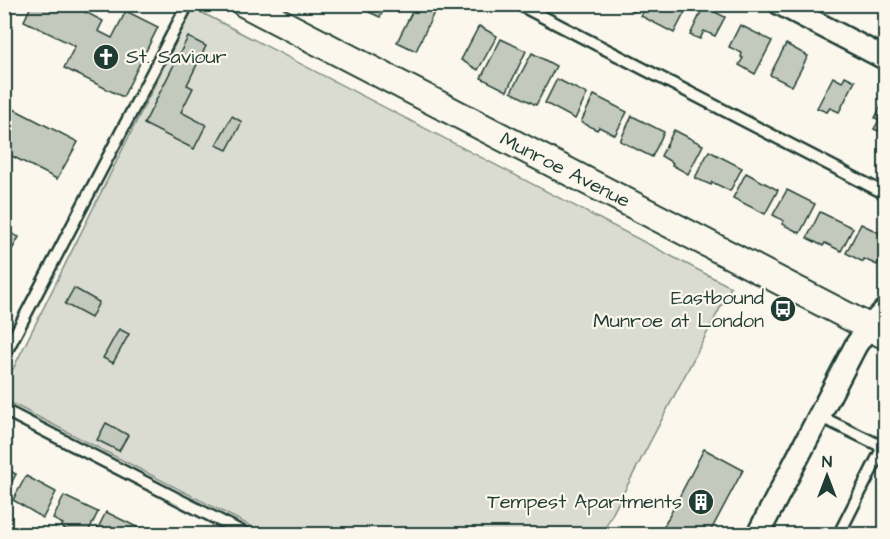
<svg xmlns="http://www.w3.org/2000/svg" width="890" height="539" font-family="'Architects Daughter',sans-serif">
  <rect width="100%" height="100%" fill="#fbf7ec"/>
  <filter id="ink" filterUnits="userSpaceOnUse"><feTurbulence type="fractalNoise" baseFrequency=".0167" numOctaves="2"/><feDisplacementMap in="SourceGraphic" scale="12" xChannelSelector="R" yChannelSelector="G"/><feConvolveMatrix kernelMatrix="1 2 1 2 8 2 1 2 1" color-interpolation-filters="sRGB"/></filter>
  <g filter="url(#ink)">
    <polygon fill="#dbdcd1" stroke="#7d8c82" stroke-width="1.5" points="193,8 731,287 602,534 266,534 5,400 4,387"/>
    <g fill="#c4c9be" stroke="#1f3d34" stroke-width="1.5">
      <polygon points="32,4 70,4 103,21 98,31 112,38 126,11 158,27 123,97 64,68 75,46 24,21"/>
      <polygon points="351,4 387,4 380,17"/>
      <polygon points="416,4 437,6 416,51 397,42"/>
      <polygon points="619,4 638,4 634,12"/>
      <polygon points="647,4 684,4 688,6 674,33 641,16"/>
      <polygon points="705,4 712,7 711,10 725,17 715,36 704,31 700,39 690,35"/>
      <polygon points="740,25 772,41 755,74 739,65 743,58 741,57 742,53 729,47"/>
      <polygon points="479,26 497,36 478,70 461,60"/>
      <polygon points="188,37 206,46 187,85 193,88 181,112 206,125 194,149 144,124"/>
      <polygon points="501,39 526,51 507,91 481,78"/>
      <polygon points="786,44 808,56 792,86 770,75"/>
      <polygon points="532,53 556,66 536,105 511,92"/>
      <polygon points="845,76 855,81 839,112 830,108 827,112 817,108 833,77 842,82"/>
      <polygon points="557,79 587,94 575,119 545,103"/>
      <polygon points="594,95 627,112 615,135 599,127 597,130 581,122"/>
      <polygon points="885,98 886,130 884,133 874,129 879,120 875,118"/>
      <polygon points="4,104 78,142 57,179 4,152"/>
      <polygon points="232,116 242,122 227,150 216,145"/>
      <polygon points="632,116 664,132 652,157 620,141"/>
      <polygon points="674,130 703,145 688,174 672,165 673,163 661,156"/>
      <polygon points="709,151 742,168 730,191 712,182 711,185 695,178"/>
      <polygon points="746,173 778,190 765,214 733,198"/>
      <polygon points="787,190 815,204 800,233 782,224 784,221 773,215"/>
      <polygon points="820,212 853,228 841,251 825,243 823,246 807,238"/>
      <polygon points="861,224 886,236 886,248 877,265 864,259 863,262 846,253"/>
      <polygon points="4,230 19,237 4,264"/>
      <polygon points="74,288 99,302 91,318 65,304"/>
      <polygon points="119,329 129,334 113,363 103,358"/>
      <polygon points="106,423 128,435 119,451 97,440"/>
      <polygon points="704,449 743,470 709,534 660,534"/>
      <polygon points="4,468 16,474 5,495 4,495"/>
      <polygon points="26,476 56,492 43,518 13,500"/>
      <polygon points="64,496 98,512 87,534 75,534 61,527 63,524 53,519"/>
      <polygon points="106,512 141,529 138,534 95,534"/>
    </g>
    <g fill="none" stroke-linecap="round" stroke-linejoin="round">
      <g stroke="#1f3d34" stroke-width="15">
        <g id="service">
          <polyline points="518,4 886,194"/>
          <polyline points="4,356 188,4"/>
          <polyline points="4,410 246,534"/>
          <polyline points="819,416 883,447 839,534"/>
        </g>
      </g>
      <g stroke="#1f3d34" stroke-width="26">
        <g id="minor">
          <polyline points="780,4 886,59"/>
          <polyline points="758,534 856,345 868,328 886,309"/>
        </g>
      </g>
      <g stroke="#1f3d34" stroke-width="30">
        <polyline id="tertiary" points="245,4 886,336"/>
      </g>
      <use href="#service" stroke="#fbf7ec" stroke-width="10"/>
      <use href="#minor" stroke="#fbf7ec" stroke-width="21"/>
      <use href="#tertiary" stroke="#fbf7ec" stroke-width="26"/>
    </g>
  </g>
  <defs>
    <g id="church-disc" transform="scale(1.35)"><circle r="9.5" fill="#1f3d34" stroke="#fbf7ec"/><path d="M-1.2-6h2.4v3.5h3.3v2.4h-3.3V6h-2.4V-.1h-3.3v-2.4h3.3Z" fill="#fff"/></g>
    <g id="bus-disc" transform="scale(1.35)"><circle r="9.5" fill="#1f3d34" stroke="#fbf7ec"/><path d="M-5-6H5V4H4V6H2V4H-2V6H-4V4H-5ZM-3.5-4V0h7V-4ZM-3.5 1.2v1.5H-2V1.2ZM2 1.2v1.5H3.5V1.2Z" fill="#fff"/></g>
    <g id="building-disc" transform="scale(1.35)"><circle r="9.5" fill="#1f3d34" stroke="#fbf7ec"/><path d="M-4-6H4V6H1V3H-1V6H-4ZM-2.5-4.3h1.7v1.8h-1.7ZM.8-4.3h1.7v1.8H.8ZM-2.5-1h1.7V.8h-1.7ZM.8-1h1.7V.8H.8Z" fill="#fff"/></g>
  </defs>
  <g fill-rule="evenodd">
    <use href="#church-disc" x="106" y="57"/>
    <use href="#bus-disc" x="783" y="309"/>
    <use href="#building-disc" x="701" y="502"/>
  </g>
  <g text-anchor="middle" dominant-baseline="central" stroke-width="4.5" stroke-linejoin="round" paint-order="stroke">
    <g font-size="20" fill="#1f3d34" stroke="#fbf7ec" text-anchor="end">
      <text x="126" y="57" text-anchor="start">St. Saviour</text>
      <text x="764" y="298">Eastbound<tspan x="764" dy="23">Munroe at London</tspan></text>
      <text x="682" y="502">Tempest Apartments</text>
    </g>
    <g font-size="20" fill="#1f3d34" stroke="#fbf7ec">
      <text transform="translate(565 170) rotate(27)">Munroe Avenue</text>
    </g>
  </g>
  <rect width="890" height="539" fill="none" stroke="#fbf7ec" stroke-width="24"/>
  <rect x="12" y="12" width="866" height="515" fill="none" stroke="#1f3d34" stroke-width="2" filter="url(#ink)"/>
  <g transform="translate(827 476)" stroke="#fbf7ec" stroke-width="4.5" paint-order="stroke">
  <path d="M0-4.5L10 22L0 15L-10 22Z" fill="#1f3d34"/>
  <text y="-9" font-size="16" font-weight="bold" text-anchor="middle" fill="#1f3d34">N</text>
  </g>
</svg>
